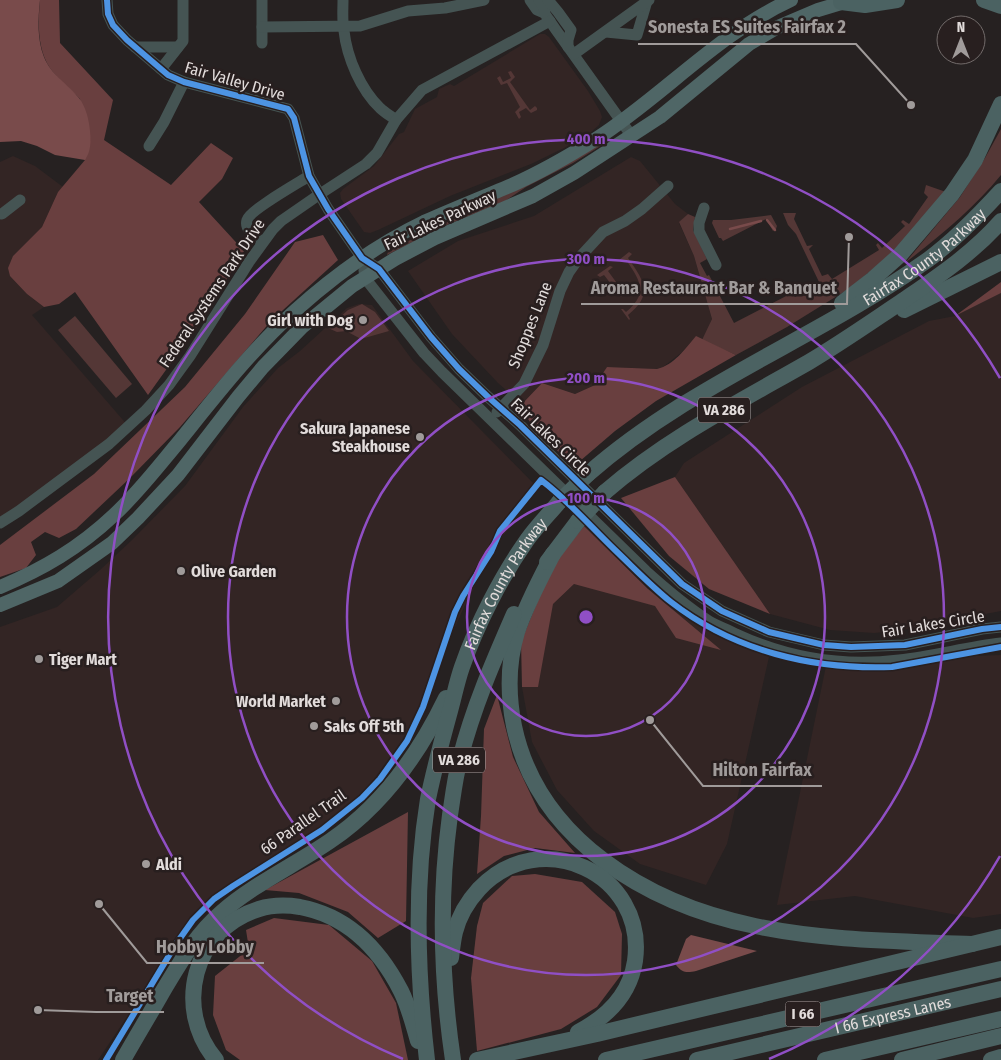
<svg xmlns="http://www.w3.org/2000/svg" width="1001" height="1060" font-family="'Fira Sans Condensed',sans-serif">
  <rect width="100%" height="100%" fill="#262121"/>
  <g fill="#332524">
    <polygon points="540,34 545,34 549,37 588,91 600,111 602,117 599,125 590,133 564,148 531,164 450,196 378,230 370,233 364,232 341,199 340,193 343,189 374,166 399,134 404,132 415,109 437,97 439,89 450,84 454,86"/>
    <polygon points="13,156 35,166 63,187 58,192 42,227 13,256 27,294 44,307 32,315 129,427 0,523 0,162"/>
    <polygon points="631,157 640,161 675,204 688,214 679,223 694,256 712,319 708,329 702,340 696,337 681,353 663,367 657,369 607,367 595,385 575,394 542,383 522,404 498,383 452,334 408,271 458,241 534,216"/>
    <polygon points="1001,293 1001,611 902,630 874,633 830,630 770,614 675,477 684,463 802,387 929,321 955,316"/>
    <polygon points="359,304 372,305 413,361 539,489 499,541 464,607 410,729 372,782 335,819 216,893 176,944 98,1060 0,1060 0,627 57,607 100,570 132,540 185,486 243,407 278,368 300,351 347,308"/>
    <polygon points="574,584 648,589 710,622 771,648 727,844 706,885 640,864 594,831 557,790 532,742 522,687 553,604"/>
    <polygon points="1001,655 1001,914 973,918 855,896 777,905 827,661"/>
  </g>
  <g fill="#543736">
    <polygon points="511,71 515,77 510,82 530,110 535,106 537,108 537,110 531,113 526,108 519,112 521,117 519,119 515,112 520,107 507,83 501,85 497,78 500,76 503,82 511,78 508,72"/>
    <path d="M1001 129V175C973 209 940 236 905 263L960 197 985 158Z"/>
    <polygon points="608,139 607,142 573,163 526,187 505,201 442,227 387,255 388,252 431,229 482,207 511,190"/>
    <polygon points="926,185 946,192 898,248 850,288 787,327 736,355 702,340 712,319 694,256 679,222 688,214 695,217 693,230 707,259 700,263 707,276 709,275 734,323 792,293 795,297 820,284 796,234 788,225 783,213 796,213 794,219 807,246 813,245 809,249 822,276 828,274 832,279 879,250 876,245 878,243 882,248 905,226 901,222 903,220 909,224 928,197 924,193"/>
    <polygon points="771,215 777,226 776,229 773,231 766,219 723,241 721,238 719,238 712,223 713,220 731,220"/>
    <path d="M629 252 632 254 628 258C644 281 654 294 628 315L630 319 629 320 621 309H623L626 312C649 293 640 280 626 260L621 262 619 260Z"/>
    <polygon points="610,266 613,267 608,271 619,286 623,284 626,286 625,293 621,297 604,275 600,277 597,275"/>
    <polygon points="362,304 375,312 389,331 361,339 346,331 337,332 328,328 348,310"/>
    <polygon points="75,316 132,384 116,398 58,330"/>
  </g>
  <g fill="#693f3f">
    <path d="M40 0H59L60 43 113 100 104 140 171 185 211 143 233 158 222 179 199 202 244 251 206 314 148 395 75 292 59 304 44 307 27 294 10 276 8 268 13 256 42 227 58 192 85 160 80 99C71 89 58 80 50 68 37 48 38 23 40 0Z"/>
    <polygon points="323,235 338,260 271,321 180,427 130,478 76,529 59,538 45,532 31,542 36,555 26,568 0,577 0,545 94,474 185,387 245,314 295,242"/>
    <polygon points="1001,282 1001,293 955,316"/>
    <path d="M696 336 736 355 656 401 615 431 573 467 530 422 521 408 522 404 542 383 575 394 595 385 607 367 657 369C674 365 685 349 696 336Z"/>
    <polygon points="675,477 770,614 709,589 669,556 621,498"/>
    <polygon points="584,526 648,589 721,650 676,638 655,606 574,584 553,604 538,687 522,687 521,642 551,568"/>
    <polygon points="497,695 513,757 539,812 575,853 535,848 504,856 477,874 481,816 484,729"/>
    <polygon points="408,812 406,921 378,938 348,912 299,893 265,890"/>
    <polygon points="535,874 582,882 615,912 622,934 621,975 597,1007 561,1029 477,1051 471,978 477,926 483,903 512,876"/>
    <polygon points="274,918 329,925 372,961 396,1003 408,1060 240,1060 226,1050 213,1015 215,976 249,949 246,930"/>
  </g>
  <g fill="#794b4b">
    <path d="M0 0H40C38 19 37 39 44 57 51 75 68 84 79 98 86 107 89 120 90 131 91 142 91 151 85 160L55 155 37 146 21 141 0 142Z"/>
    <path d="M691 935 757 951 696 971C687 973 682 973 676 965L686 939Z"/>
  </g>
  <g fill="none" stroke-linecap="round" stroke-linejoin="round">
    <g stroke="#794b4b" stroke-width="2.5">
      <polyline points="767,220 775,230"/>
      <polyline points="730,229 761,221"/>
    </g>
    <g stroke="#455453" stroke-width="11">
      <polyline points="107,0 108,14 113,25 127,40 168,75 184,82 288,109 294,118 309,176 328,209 362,258 379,269 431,337 459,369 487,396 520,425 682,584 722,611 769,632 824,645 851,647 905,645 982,629 1001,627"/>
      <polyline points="262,0 262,43"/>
      <path d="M343 0C343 10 342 21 344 31 347 58 361 90 380 108 385 113 391 116 396 120"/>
      <polyline points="530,0 537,10 544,13"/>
      <polyline points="539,0 544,7 545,14 556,30 631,135"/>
      <polyline points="548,0 558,12 571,30 568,40 568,47"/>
      <polyline points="262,27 360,26 408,11 445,8 484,0"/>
      <polyline points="606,32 637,35 647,1"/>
      <polyline points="135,47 178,47"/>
      <polyline points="574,54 649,0"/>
      <polyline points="161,69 183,41 183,0"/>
      <polyline points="149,146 164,122 184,82"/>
      <polyline points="704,208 699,223 699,231 716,265"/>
      <polyline points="2,214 20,200"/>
      <path d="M262 242C256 237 244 230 247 220 250 210 298 183 309 176"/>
      <path d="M364 270 365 278 424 353 442 372 646 571C666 589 686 606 709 621 717 626 727 629 736 634 788 658 842 667 899 660 934 656 967 647 1001 643"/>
      <polyline points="497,412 524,384 543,345 560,291 569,272 579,258 603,232 625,221 642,209 668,186"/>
      <polyline points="0,523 19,511 109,444 146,410 169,385 190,356 249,262 273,229 281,221 320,194 366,164 377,153 396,120 422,90 550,21"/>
    </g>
    <g stroke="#4f6666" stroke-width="14">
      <path d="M0 587C43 569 79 548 114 515 137 494 157 468 177 444 215 397 251 350 296 310 335 275 378 244 424 222 453 209 483 197 512 185 541 172 569 156 596 139 663 96 717 34 791 0"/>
      <polyline points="0,605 58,581 112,543 138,518 178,475 238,397 263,367 302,327 352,286 395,259 435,238 533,196 574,173 660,117 749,44 778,27 818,10 851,0"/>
    </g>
    <g stroke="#4b6262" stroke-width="16">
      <polyline points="984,0 1001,6"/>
      <polyline points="841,2 865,5 897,0"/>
      <polyline points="842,303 873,279 900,255 952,194 975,160 1001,104"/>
      <polyline points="904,310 1001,262"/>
      <path id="s1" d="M588 474C690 384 820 337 929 259 956 239 979 215 1001 191"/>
      <path d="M605 492C666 439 739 402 809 362 841 343 871 322 901 302 937 277 972 254 1001 221"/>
      <path d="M553 554C540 579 526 605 517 632 508 662 508 696 514 726 538 840 648 904 755 926 825 941 901 941 972 944"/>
      <polyline points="547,562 578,521"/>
      <path d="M451 958C452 950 453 940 455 932 459 916 468 901 479 889 540 824 647 873 635 961 630 994 607 1017 578 1032"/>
      <path d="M123 1060C136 1037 150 1014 163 991 180 963 196 934 222 912 254 884 295 865 330 841 382 806 419 754 446 698"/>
      <path d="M216 1060C173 1009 193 929 259 909 272 905 287 905 300 907 348 916 380 950 401 991 409 1007 413 1024 418 1041"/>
      <path id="s2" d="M427 1060C417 974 414 885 428 799 434 770 442 740 450 711 454 697 457 681 462 667 477 624 501 577 527 540 537 526 549 514 559 502"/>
      <path d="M453 1060C441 979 439 896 450 815 453 796 455 777 460 759 473 708 493 662 514 614"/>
      <polyline points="477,1060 597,1034 1001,937"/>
      <polyline points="606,1060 1001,969"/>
      <path id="s3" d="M697 1060 1001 989"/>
      <polyline points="825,1060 1001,1019"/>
      <polyline points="902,1060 1001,1036"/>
      <polyline points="991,1060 1001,1057"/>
    </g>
    <g stroke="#4b6262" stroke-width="16">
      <polyline points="559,502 588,474"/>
      <polyline points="578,521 605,492"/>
    </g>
    <g stroke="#281f1f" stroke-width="9">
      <g id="cycleway">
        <polyline points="107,0 108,14 113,25 127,40 168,75 184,82 288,109 294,118 309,176 328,209 362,258 379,269 431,337 459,369 487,396 520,425 682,584 722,611 769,632 824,645 851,647 905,645 982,629 1001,627"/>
        <path d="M106 1060 176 944 193 920 214 899 233 886 322 830 362 798 380 779 407 741 423 707 455 612 463 596 491 552 500 531 541 480C568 500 591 527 615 550 634 568 651 586 671 602 734 651 813 670 892 667L1001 647"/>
      </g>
    </g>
    <use href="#cycleway" stroke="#4d94e3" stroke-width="6"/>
  </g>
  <g fill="none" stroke="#904fc5" stroke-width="2.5">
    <circle cx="586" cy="617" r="119"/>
    <circle cx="586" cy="617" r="239"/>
    <circle cx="586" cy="617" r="358"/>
    <path d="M1000 856A478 478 0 0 1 769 1059M403 1059A478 478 0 1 1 1000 378"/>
  </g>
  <g fill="#a09b9a" stroke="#281f1f" stroke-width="2">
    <circle cx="363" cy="320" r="5"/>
    <circle cx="420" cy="437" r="5"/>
    <circle cx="181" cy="571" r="5"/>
    <circle cx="39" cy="659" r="5"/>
    <circle cx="336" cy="701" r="5"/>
    <circle cx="314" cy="726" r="5"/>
    <circle cx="146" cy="864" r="5"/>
  </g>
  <g text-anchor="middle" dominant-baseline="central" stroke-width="5" stroke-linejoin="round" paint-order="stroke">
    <g fill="#281f1f" stroke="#aaa3a3" stroke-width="1">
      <rect x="698" y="397.5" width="52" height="25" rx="4"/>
      <rect x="433" y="747.5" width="52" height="25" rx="4"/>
      <rect x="785.5" y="1001.5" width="35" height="25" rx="4"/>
    </g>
    <g font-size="15" font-weight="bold" fill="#e2dcdb">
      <text x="724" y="410">VA 286</text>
      <text x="459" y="760">VA 286</text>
      <text x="803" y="1014">I 66</text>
    </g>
    <g font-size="16" fill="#e2dcdb" stroke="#281f1f">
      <text transform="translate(235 81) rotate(16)">Fair Valley Drive</text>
      <text transform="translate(440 220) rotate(-25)">Fair Lakes Parkway</text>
      <text stroke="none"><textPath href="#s1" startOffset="401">Fairfax County Parkway</textPath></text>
      <text transform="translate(212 293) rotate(-56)">Federal Systems Park Drive</text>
      <text transform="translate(530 325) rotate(-68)">Shoppes Lane</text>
      <text transform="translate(551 437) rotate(44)">Fair Lakes Circle</text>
      <text stroke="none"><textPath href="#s2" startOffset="492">Fairfax County Parkway</textPath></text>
      <text transform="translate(933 624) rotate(-9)">Fair Lakes Circle</text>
      <text transform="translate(303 822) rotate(-35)">66 Parallel Trail</text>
      <text stroke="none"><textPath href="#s3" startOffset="201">I 66 Express Lanes</textPath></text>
    </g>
    <g font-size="16" font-weight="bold" fill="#e2dcdb" stroke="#281f1f" text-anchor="start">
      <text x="353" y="320" text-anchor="end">Girl with Dog</text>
      <text x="410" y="428" text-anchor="end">Sakura Japanese<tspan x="410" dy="18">Steakhouse</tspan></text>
      <text x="191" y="571">Olive Garden</text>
      <text x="49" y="659">Tiger Mart</text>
      <text x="326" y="701" text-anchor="end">World Market</text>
      <text x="324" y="726">Saks Off 5th</text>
      <text x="156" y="864">Aldi</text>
    </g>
  </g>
  <circle cx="586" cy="617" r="8" fill="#904fc5" stroke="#281f1f" stroke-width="2.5"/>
  <g font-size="15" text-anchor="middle" font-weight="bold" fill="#904fc5" stroke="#281f1f" stroke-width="5" stroke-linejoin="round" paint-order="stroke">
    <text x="586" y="144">400 m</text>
    <text x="586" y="264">300 m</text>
    <text x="586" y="383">200 m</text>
    <text x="586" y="503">100 m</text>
  </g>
  <path fill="none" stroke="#a09b9a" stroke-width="2" d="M911 105L856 44H638M849 237L847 304H581M650 720L703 786H822M99 904L147 963H264M38 1010L96 1012H164"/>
  <g fill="#a09b9a" stroke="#281f1f" stroke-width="2">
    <circle cx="911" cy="105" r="5"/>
    <circle cx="849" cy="237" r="5"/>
    <circle cx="650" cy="720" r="5"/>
    <circle cx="99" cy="904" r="5"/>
    <circle cx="38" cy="1010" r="5"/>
  </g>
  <g font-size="18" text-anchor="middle" font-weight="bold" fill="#a09b9a" stroke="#281f1f" stroke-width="5" stroke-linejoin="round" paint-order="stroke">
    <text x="747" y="33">Sonesta ES Suites Fairfax 2</text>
    <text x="714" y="294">Aroma Restaurant Bar &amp; Banquet</text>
    <text x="762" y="776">Hilton Fairfax</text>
    <text x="205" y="953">Hobby Lobby</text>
    <text x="130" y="1002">Target</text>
  </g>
  <g transform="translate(961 40)"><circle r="24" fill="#281f1f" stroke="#726b6a"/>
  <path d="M0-4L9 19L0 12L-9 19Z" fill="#a09b9a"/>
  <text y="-8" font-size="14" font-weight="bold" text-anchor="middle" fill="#e2dcdb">N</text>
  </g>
</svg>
